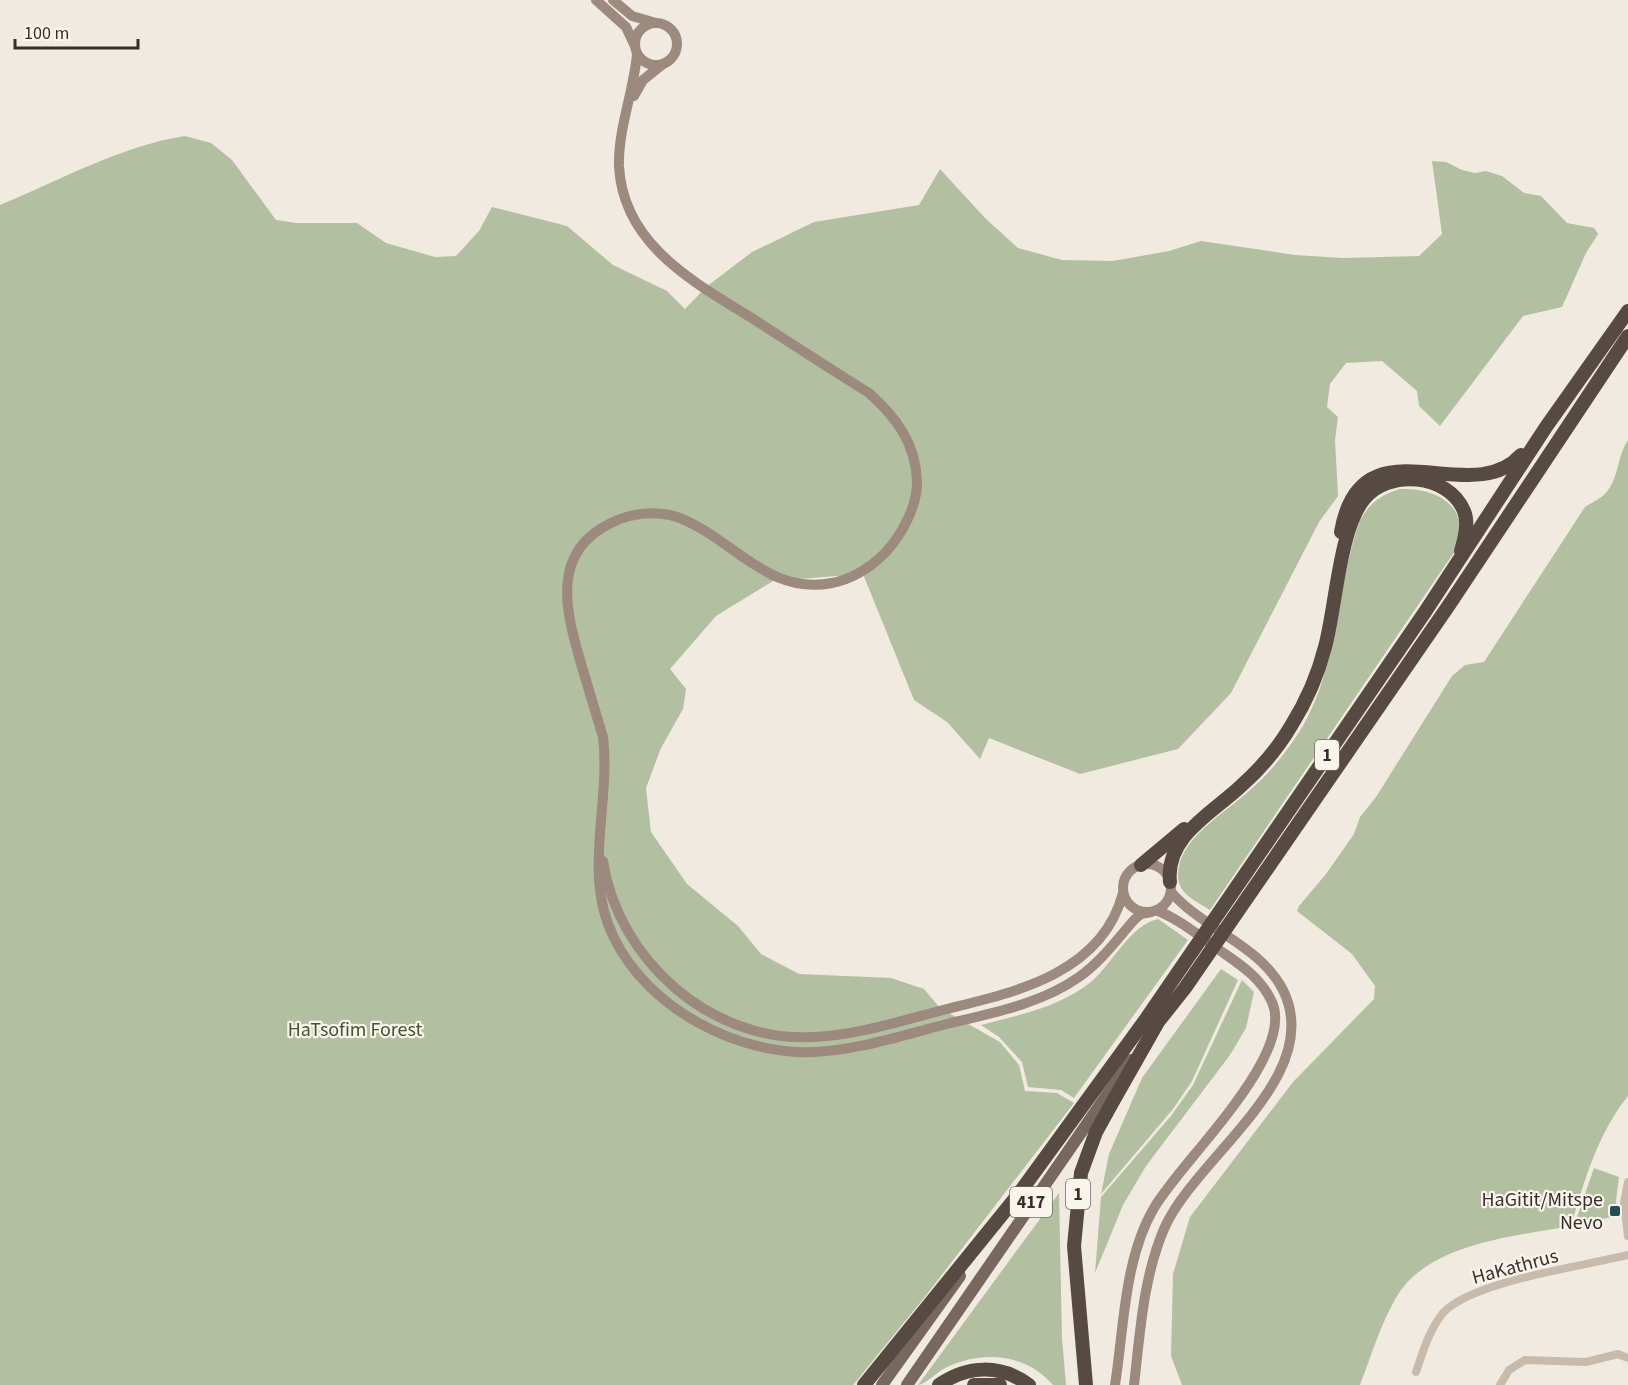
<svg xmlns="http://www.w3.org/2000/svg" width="1628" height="1385" font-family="'Source Sans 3',sans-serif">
  <rect width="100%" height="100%" fill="#f1eae0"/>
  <g fill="#b3bfa1">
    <path d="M185 136 211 143 232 160 276 220 297 223H357L386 243 435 257 456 256 479 231 492 207 567 226 613 265 667 291 685 309 706 287 752 252 814 222 919 205 940 169 985 218 1018 248 1062 260 1113 261 1169 251 1201 241 1295 255 1343 258 1419 256 1442 234 1432 161 1446 162 1462 170 1475 173 1486 171 1502 176 1524 193 1541 196 1567 223 1594 228 1598 234 1586 253 1562 307 1523 316 1440 426 1419 406 1417 391 1382 361 1346 363 1330 384 1327 407 1338 417 1335 440 1338 496 1319 522 1231 693 1178 749 1080 774 989 738 980 759 947 722 914 700 863 574 773 581 716 616 670 669 686 689 683 709 661 748 646 788 651 832 687 884 738 926 761 954 799 974 891 978 924 989 940 1008 1000 1042 1019 1065 1025 1091 1057 1093 1074 1103 924 1298 853 1385H0V205C61 180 120 146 185 136Z"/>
    <path d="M1628 440V1096C1597 1135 1585 1179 1571 1226 1516 1236 1429 1243 1397 1296 1381 1323 1371 1356 1360 1385H1182L1171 1356 1173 1274 1190 1217 1293 1082 1374 999 1375 986 1352 954 1297 911 1299 906 1326 874 1354 834 1360 817 1376 797 1452 676 1465 665 1484 662 1585 507C1591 503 1600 499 1605 494 1619 479 1617 456 1628 440Z"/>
    <path d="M1400 489C1424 488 1455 496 1460 524 1461 531 1458 541 1457 548L1210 910C1189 897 1172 891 1180 862 1189 833 1227 811 1249 791 1270 773 1290 748 1304 724 1339 661 1336 589 1359 523 1368 504 1380 495 1400 489Z"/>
    <path d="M1158 919 1188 940 1074 1098 1061 1090 1028 1087 1022 1062 999 1037 981 1025C1019 1015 1061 1007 1092 981 1113 963 1130 925 1158 919Z"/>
    <polygon points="1221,969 1238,980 1192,1081 1173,1109 1101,1194 1109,1154 1142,1078"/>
    <polygon points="1242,980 1254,992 1246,1028 1230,1055 1146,1166 1123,1205 1095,1273 1101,1197 1171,1116 1193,1085"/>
    <polygon points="1594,1168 1619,1177 1614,1217 1575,1223"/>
    <path d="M1059 1193 1062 1338 1066 1385H1053C1026 1353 981 1350 945 1368 936 1373 927 1383 918 1385Z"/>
  </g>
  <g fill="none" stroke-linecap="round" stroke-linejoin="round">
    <g stroke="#c8bbac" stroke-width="8">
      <polyline points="1628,1182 1624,1203 1628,1236"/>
      <path d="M1416 1372C1423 1352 1429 1330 1443 1313 1472 1281 1584 1266 1628 1255"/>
      <polyline points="1500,1385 1509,1370 1525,1360 1586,1362 1618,1354 1628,1358"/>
    </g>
    <g stroke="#9c8a7e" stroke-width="10">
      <polyline points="596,0 626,27 634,44"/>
      <polyline points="613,0 632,16 656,23"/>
      <circle cx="656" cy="44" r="21"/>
      <path d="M637 54C634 91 618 128 619 166 623 247 698 284 758 322 795 346 832 370 869 393 897 418 916 444 917 482 917 507 902 534 886 552 871 567 853 579 832 583 767 596 732 537 677 517 656 510 631 513 611 523 548 553 567 615 582 667 589 690 596 714 603 737 611 805 582 874 614 938 649 1009 737 1055 814 1052 859 1050 903 1035 947 1024 992 1013 1041 1004 1079 977 1102 961 1117 939 1135 919L1141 914 1151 912"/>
      <polyline points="634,96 643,80 663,64"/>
      <path d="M603 861C618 960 711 1043 814 1037 858 1035 900 1021 943 1010 1013 993 1102 974 1123 893"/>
      <circle cx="1147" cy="888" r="24"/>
      <path d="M1115 1385C1124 1328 1124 1259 1154 1208 1181 1161 1296 1056 1272 1002 1262 980 1244 967 1225 954 1203 939 1181 920 1156 910"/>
      <path d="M1134 1385C1140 1334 1143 1278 1164 1229 1195 1157 1326 1077 1283 990 1260 945 1203 929 1171 892"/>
    </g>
    <g stroke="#78675d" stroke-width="12">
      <polyline points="882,1385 960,1276"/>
      <polyline points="907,1385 1131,1060"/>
    </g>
    <g stroke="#574a42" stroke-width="14">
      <path d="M1341 532C1361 417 1470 512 1521 455"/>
      <polyline points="1141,865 1184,829"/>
      <path d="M1170 882C1165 836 1213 813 1242 785 1261 768 1278 748 1291 726 1306 702 1318 675 1325 647 1336 607 1339 530 1364 499 1388 469 1448 473 1464 511 1469 523 1465 538 1461 551"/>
      <polyline points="864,1385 1018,1195 1146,1019 1425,612 1546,427 1628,311"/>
      <path d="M939 1385C967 1365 1001 1364 1029 1385"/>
      <polyline points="974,1385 1000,1385"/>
      <polyline points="1086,1385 1074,1246 1081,1173 1096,1132 1112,1103 1158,1022 1185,988 1449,605 1628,336"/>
    </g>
  </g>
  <rect fill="#234f55" stroke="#f9f4ec" stroke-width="2" x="1609" y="1205" width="12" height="12" rx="3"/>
  <g text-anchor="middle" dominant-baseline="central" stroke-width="4.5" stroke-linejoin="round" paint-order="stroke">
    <g fill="#f9f4ec" stroke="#716a65" stroke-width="1.5">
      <rect x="1315" y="740" width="24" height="30" rx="4.5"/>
      <rect x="1066" y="1179" width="24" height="30" rx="4.5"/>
      <rect x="1010" y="1187" width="42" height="30" rx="4.5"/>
    </g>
    <g font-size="18" font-weight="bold" fill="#372f2b">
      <text x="1327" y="755">1</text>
      <text x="1078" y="1194">1</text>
      <text x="1031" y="1202">417</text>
    </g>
    <g font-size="20" fill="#455330" stroke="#f9f4ec">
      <text x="355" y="1030">HaTsofim Forest</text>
    </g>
    <g font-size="20" fill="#372f2b" stroke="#f9f4ec" text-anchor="end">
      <text x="1603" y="1200">HaGitit/Mitspe<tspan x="1603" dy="23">Nevo</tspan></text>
    </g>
    <g font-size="20" fill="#372f2b" stroke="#f9f4ec">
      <text transform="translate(1515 1267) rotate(-15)">HaKathrus</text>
    </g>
  </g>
  <path d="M15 39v9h123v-9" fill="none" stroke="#372f2b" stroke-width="3"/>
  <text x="24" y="39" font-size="18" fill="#372f2b" stroke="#f9f4ec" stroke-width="4.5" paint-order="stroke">100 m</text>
</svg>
